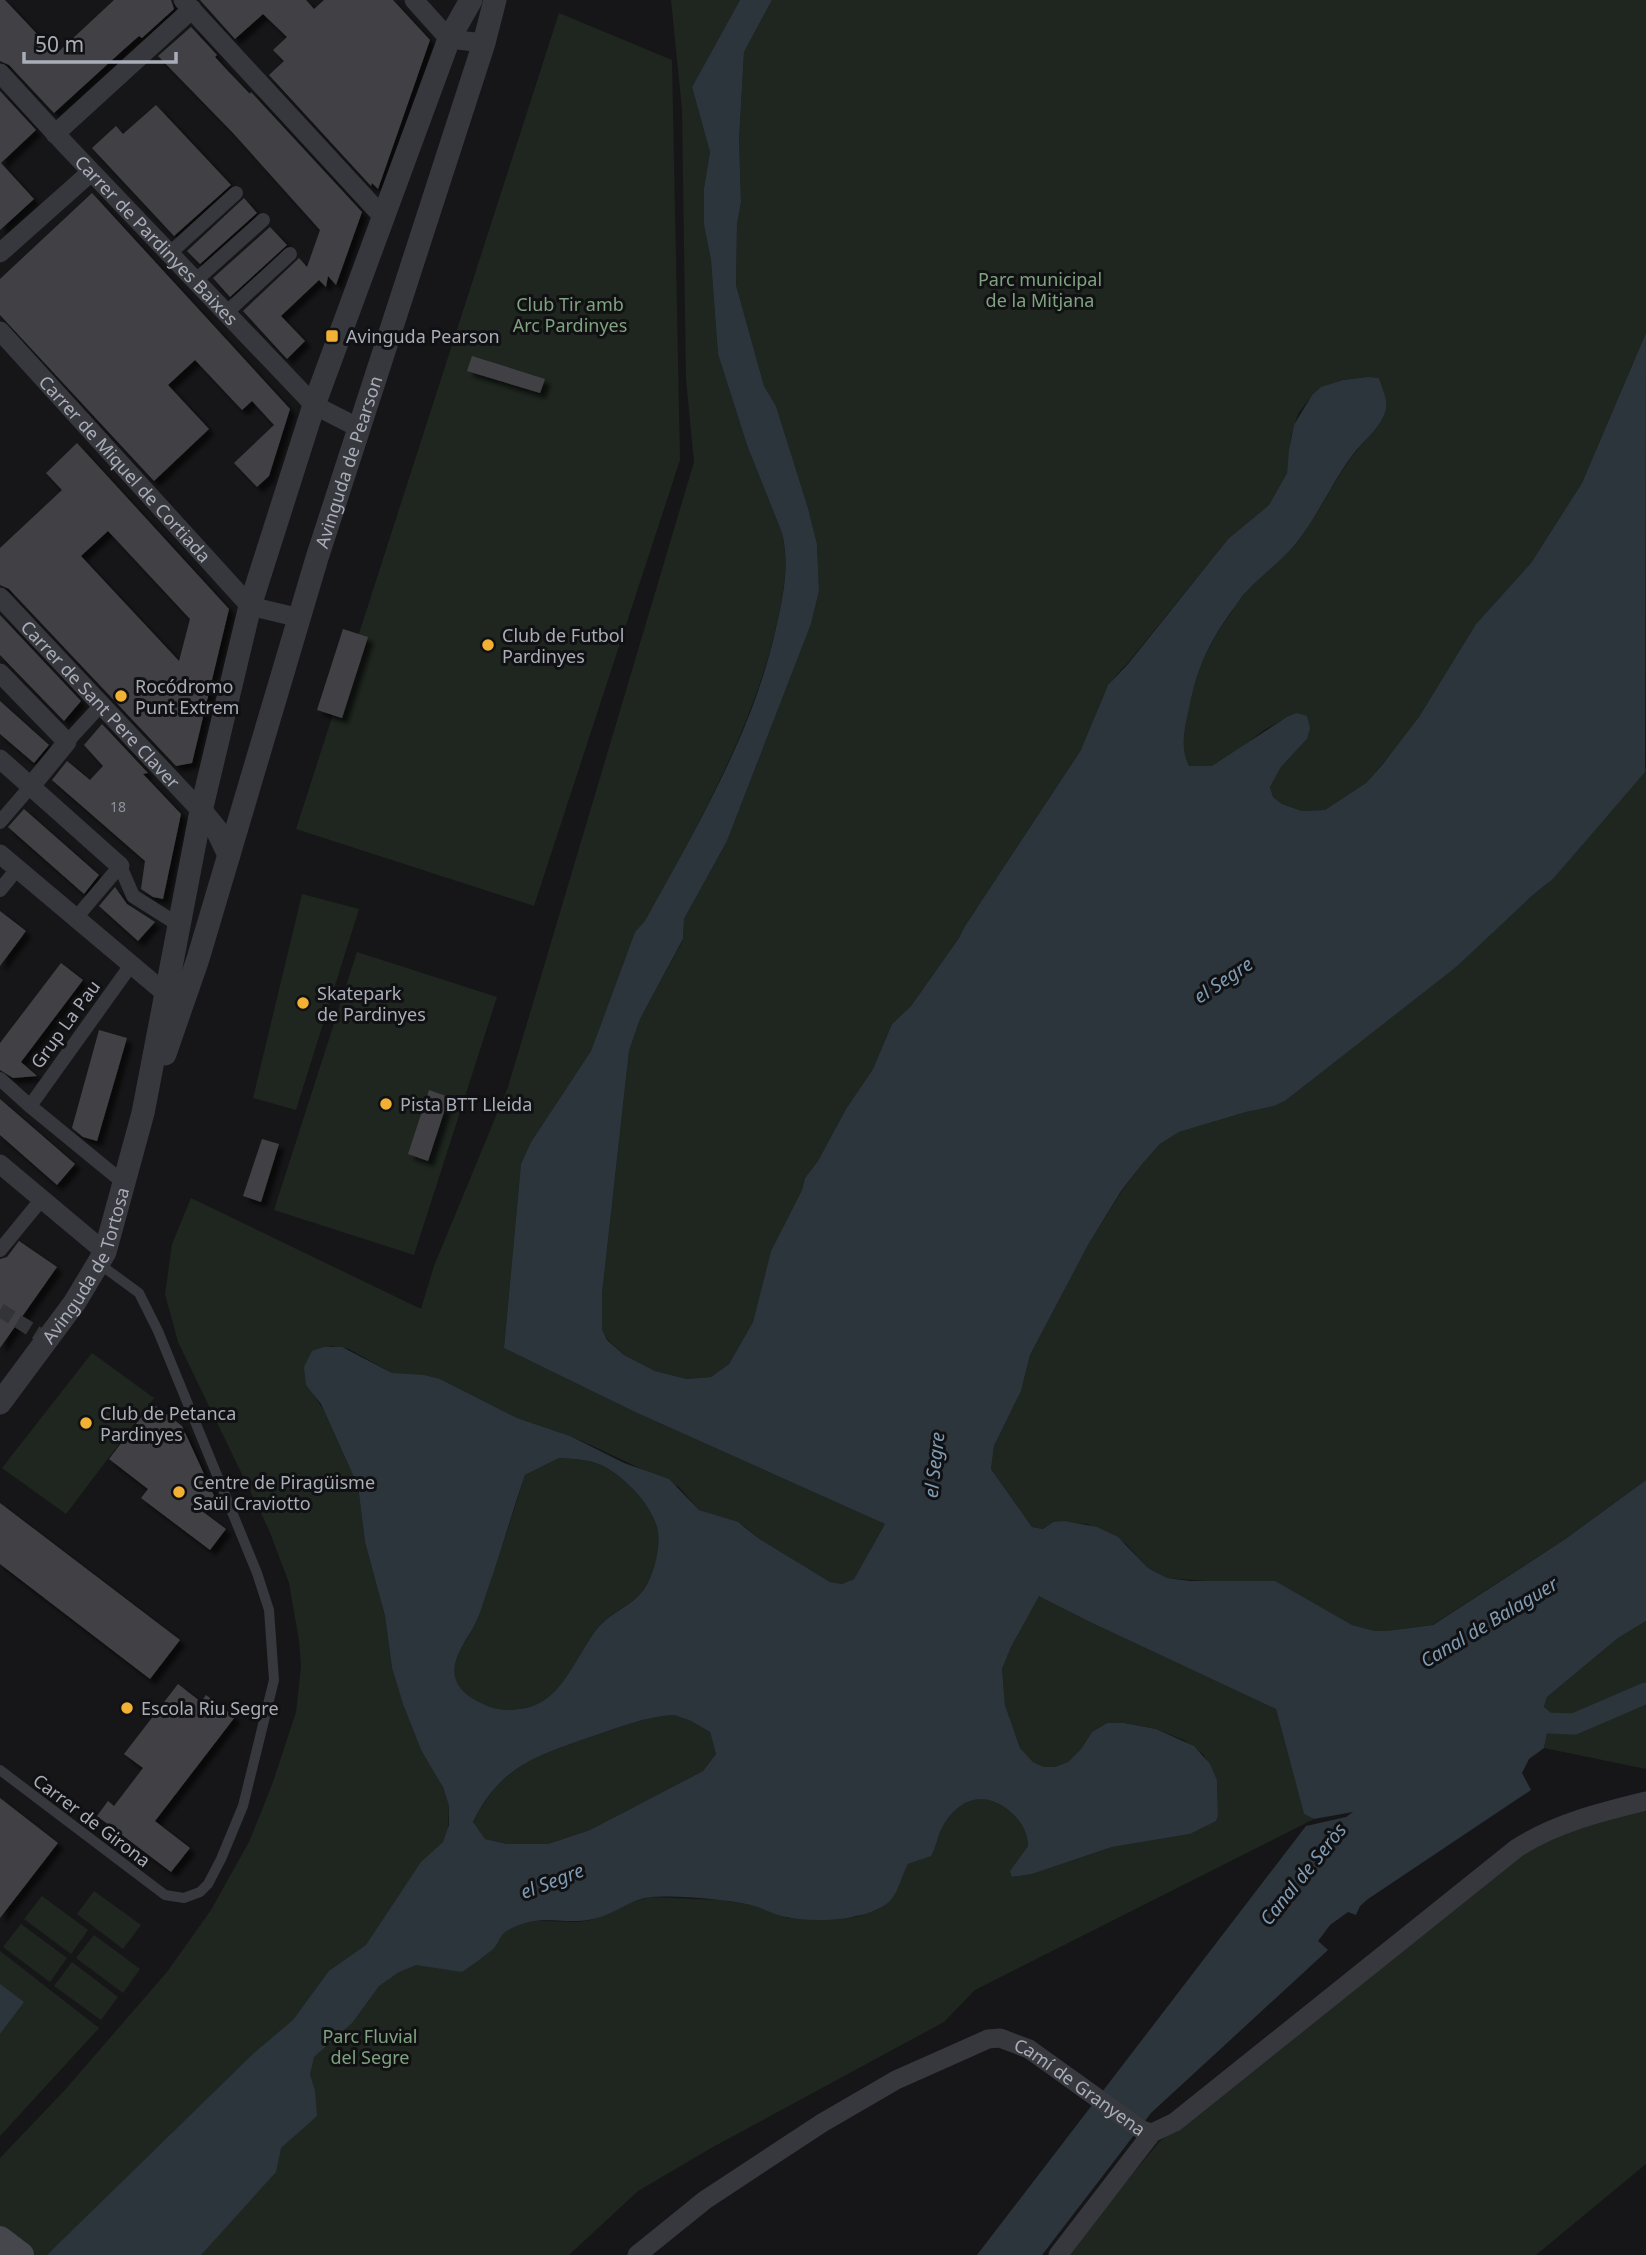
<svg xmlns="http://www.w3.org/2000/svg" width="1646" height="2255" font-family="'Noto Sans',sans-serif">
  <defs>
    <filter id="shadow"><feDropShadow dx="5.5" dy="5.5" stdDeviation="2" flood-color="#0009"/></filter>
  </defs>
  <rect width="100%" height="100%" fill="#161618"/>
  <g fill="#1e261f">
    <path d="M671 0H740L692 87 710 152 704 188V225L711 260 718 354 747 445 782 533C789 563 784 593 777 623 753 730 697 826 645 922L635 932 591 1051 531 1142 521 1164 504 1348 635 1412 885 1524 854 1579 842 1584 830 1582 758 1538 744 1526 699 1510 679 1487 595 1447 570 1436 517 1418 440 1379 392 1373 349 1349 330 1346 313 1393 324 1411 358 1486 365 1542 385 1616 392 1668 403 1703 421 1750 438 1776 445 1793 449 1806 448 1831 541 1921 579 1922 591 1920 630 1903 650 1897 721 1900 752 1905 788 1918 856 1917 879 1909 908 1864 931 1855C936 1848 937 1838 941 1830 955 1802 980 1789 1007 1809 1019 1818 1028 1831 1028 1846L1011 1871 1013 1877 1032 1874 1112 1847 1190 1834 1215 1821 1218 1816 1217 1780 1203 1754 1184 1740 1156 1729 1124 1723H1107L1092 1732 1081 1749 1068 1762 1055 1767H1044L1033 1762 1020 1748 1005 1705 1002 1669 1011 1647 1039 1595 1090 1622 1276 1709 1304 1814 1314 1819 975 1990 944 2022 713 2147 638 2191 569 2255H0V2158L64 2091 167 1972 211 1910 250 1840 273 1782 296 1712 301 1667 299 1640 289 1583 269 1530 178 1342 165 1294 172 1244 191 1198 421 1309 434 1266 508 1087 694 462 686 379 682 110Z"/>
    <path d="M772 0H1646V333L1582 483 1531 563 1476 624 1419 717 1398 746 1366 783 1325 810 1302 811 1282 804 1273 797 1270 787 1281 767 1307 739 1296 713 1264 730 1235 753 1212 767H1189C1178 746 1187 721 1191 699 1198 666 1211 639 1231 613 1236 605 1240 597 1247 591 1263 574 1282 561 1297 542 1319 514 1333 481 1355 453 1365 439 1382 427 1386 409 1388 399 1382 388 1379 378L1368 377 1343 380 1322 387 1312 395 1298 414 1291 437 1287 473 1269 505 1228 539 1127 664C1097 691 1099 718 1081 750L965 926 959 938 911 1006 892 1024 873 1069 846 1109 818 1161 805 1178 802 1190 771 1251 753 1322 729 1364 711 1377 687 1379 655 1371 624 1355 607 1339 602 1329V1294L629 1051 640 1019 683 940 684 919 727 841 811 624 819 591 817 544 808 508 776 406 764 386 736 285 737 225 741 202 739 140 744 52Z"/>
    <polygon points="559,13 672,60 680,460 534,906 296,829"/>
    <polygon points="1646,768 1646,1480 1564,1540 1432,1625 1386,1631 1375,1631 1352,1625 1284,1587 1167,1578 1148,1568 1126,1544 1087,1524 1053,1522 1043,1529 1032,1527 991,1469 994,1446 1021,1391 1030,1355 1088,1245 1121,1192 1143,1163 1160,1144 1179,1132 1246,1112 1274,1106 1285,1101 1455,967 1534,894 1553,879"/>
    <polygon points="302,894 359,909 296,1110 253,1098"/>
    <polygon points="357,952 497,997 414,1255 274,1210"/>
    <polygon points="92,1353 154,1398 66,1514 2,1468"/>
    <path d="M559 1458C573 1459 588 1459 601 1465 623 1475 650 1503 657 1527 662 1544 654 1574 645 1588 632 1607 609 1612 597 1629 574 1659 560 1706 519 1709 506 1711 493 1710 482 1704 472 1699 460 1692 455 1680 449 1662 466 1641 474 1626 481 1614 484 1599 489 1586 502 1549 513 1512 525 1475Z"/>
    <polygon points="1646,1621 1646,1769 1544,1748 1551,1713 1544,1708 1547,1697 1618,1638"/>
    <path d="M674 1715 691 1721 710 1732 716 1754 703 1771 590 1830 548 1844H507L485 1839 473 1823C501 1764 540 1755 596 1735 623 1726 645 1717 674 1715Z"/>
    <polygon points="1646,1798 1646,2164 1536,2255 1066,2255 1159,2142 1522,1853"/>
    <polygon points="94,1891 141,1925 123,1949 77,1914"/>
    <polygon points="42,1896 88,1930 71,1954 24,1919"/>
    <polygon points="21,1924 67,1958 50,1982 3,1947"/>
    <polygon points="94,1935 140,1969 123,1993 76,1958"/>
    <polygon points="0,1951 99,2028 0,2136"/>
    <polygon points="72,1962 118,1997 101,2020 54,1986"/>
  </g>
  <g fill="#2c353c" fill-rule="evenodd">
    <path d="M740 0H772L744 52 739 140 741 202 737 225 736 285 764 386 776 406 808 508 817 544 819 591 811 624 727 841 684 919 683 939 640 1019 629 1051 602 1294V1329L607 1340 624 1355 655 1371 687 1379 711 1377 729 1364 753 1322 771 1251 802 1190 805 1178 818 1161 846 1109 873 1069 892 1024 911 1006 959 938 965 926 1081 750 1108 685 1128 664 1228 539 1269 505 1287 473 1289 450 1294 425 1312 395 1321 387 1343 380 1368 377 1379 378C1382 388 1388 399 1386 409 1382 427 1365 439 1355 452 1333 480 1319 514 1297 542 1282 561 1263 574 1247 591 1240 597 1237 605 1231 612 1211 639 1198 666 1191 699 1187 721 1178 745 1189 766H1212L1287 717 1296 713 1307 716 1310 728 1307 739 1281 767 1270 787 1273 797 1282 804 1302 811 1325 810 1366 783 1383 764 1419 717 1476 624 1531 563 1582 483 1646 333 1645 772 1553 879 1534 894 1456 967 1285 1101 1274 1106 1246 1112 1179 1132 1160 1144 1143 1163 1121 1191 1088 1245 1030 1355 1021 1391 994 1446 991 1469 1032 1527 1043 1529 1053 1522 1064 1521 1097 1527 1118 1537 1148 1568 1167 1578 1190 1581H1275L1352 1625 1375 1631H1386L1433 1625 1564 1540 1646 1480V1621L1618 1638 1547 1697 1544 1707 1551 1713 1544 1748 1529 1759 1522 1773 1531 1790 1368 1899 1360 1906 1356 1915 1348 1912 1330 1925 1318 1941 1328 1950 1151 2113 1042 2255H977L1306 1826 1346 1817 1353 1812 1314 1819 1304 1814 1276 1709 1090 1622 1039 1596 1011 1647 1002 1669 1005 1705 1020 1748 1033 1762 1044 1767H1055L1068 1762 1081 1749 1092 1732 1107 1723H1124L1156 1729 1194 1746 1210 1764 1217 1780 1218 1816 1216 1821 1190 1834 1112 1847 1032 1874 1012 1877 1010 1871 1028 1846C1028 1831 1019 1818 1007 1809 980 1789 955 1802 941 1830 937 1838 936 1848 931 1856L908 1864C901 1876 899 1892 889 1902 866 1921 815 1923 786 1917 774 1915 763 1908 751 1905 724 1899 679 1895 651 1897 631 1899 616 1913 597 1918 574 1925 551 1917 528 1922 521 1924 510 1928 504 1933 499 1938 497 1946 492 1950 482 1958 472 1965 462 1972L416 1965 399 1972 379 1986 352 2023 314 2057 310 2074 315 2091 317 2116 281 2148 276 2172 201 2255H47L254 2053 293 2020 329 1971 366 1945 421 1862 443 1842 449 1825V1806L443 1787 421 1750 403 1704 392 1668 385 1616 365 1542 358 1486 321 1404 306 1385 304 1367 312 1351 324 1347H342L392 1373 424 1375 440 1379 517 1418 570 1436 624 1463 669 1479 699 1510 738 1522 758 1538 830 1582 842 1584 854 1579 885 1524 635 1412 504 1348 521 1164 531 1142 591 1051 635 932 645 921C696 828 753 733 776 628 783 597 790 565 782 533L747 445 718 354 711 260 704 225V188L710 152 692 87ZM559 1458C573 1459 588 1459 601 1465 623 1475 650 1503 657 1527 662 1544 654 1574 645 1588 632 1607 610 1612 597 1629 574 1659 560 1706 519 1709 507 1711 494 1710 483 1704 472 1699 460 1692 456 1680 449 1662 466 1641 474 1626 481 1614 484 1599 489 1586 502 1549 512 1512 525 1475ZM674 1715 691 1721 710 1732 716 1754 703 1771 590 1830 548 1844H507L485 1839 473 1822C501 1764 540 1755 596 1735 623 1726 645 1717 674 1715Z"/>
    <polygon points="0,1984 24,2002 0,2034"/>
  </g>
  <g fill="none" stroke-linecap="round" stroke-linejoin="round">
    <polyline stroke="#2c353c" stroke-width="21" points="1522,1722 1574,1724 1646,1693"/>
  </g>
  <g fill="#404145" fill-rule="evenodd" filter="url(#shadow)">
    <polygon points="0,0 5,0 56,54 114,0 171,0 174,9 142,38 139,36 122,51 54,113 9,65 0,61"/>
    <polygon points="200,0 306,0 314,9 324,0 393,0 430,40 378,189 372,183 371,186 269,75 284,61 273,50 287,37 263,14 235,39"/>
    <polygon points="191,27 217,55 215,57 227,70 250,94 251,92 362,212 336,285 328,276 326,287 319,280 281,316 305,341 287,359 243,311 299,258 307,267 320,230 233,133 158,56"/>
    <polygon points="0,91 36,130 1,163 34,199 0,230"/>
    <polygon points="156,105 231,185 174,236 92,148 116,126 123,134"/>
    <polygon points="92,193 290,409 269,476 257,487 234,463 274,425 252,401 242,410 195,360 168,385 209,429 154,481 0,315 0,279"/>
    <polygon points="244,198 257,213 200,264 187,251"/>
    <polygon points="270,227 287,245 230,297 213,278"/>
    <polygon points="472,356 545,379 540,393 467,371"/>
    <path d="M77 443 229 609 192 763 176 766 9 589 0 585V548L62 490 46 473ZM108 531 190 619 179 661 81 556Z"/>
    <polygon points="0,615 81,701 64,721 0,655"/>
    <polygon points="343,629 368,637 342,718 317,710"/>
    <polygon points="0,701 49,745 34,763 0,734"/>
    <polygon points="102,724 148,773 143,774 181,814 163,899 153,897 141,889 145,861 52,780 67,761 90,780 103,766 84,745"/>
    <polygon points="24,809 99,875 84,894 8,827"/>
    <polygon points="115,887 127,904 155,922 138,941 99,906"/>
    <polygon points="0,911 26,931 0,966"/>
    <polygon points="61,963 83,980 21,1062 37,1076 13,1078 0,1070 0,1043"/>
    <polygon points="99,1030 127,1038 97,1141 83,1137 72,1128"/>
    <polygon points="429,1090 449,1097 428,1161 408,1154"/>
    <polygon points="0,1099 75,1164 57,1185 0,1135"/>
    <polygon points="262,1139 279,1144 261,1202 243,1196"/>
    <polygon points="19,1241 57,1267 0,1348 0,1259 7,1257"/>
    <polygon points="152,1403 182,1426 216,1500 198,1508 226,1529 210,1550 141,1498 148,1489 109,1459"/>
    <polygon points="0,1503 180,1640 150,1679 0,1564"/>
    <polygon points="178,1684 201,1702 206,1695 235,1717 155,1821 190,1848 171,1872 97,1816 108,1801 114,1806 143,1768 124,1754"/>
    <polygon points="0,1798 58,1843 0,1918"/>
  </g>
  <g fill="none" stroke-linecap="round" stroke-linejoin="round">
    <polyline stroke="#333438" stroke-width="14" stroke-dasharray="14 7" stroke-linecap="butt" points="0,1310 48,1340"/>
    <polyline stroke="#37383d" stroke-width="10" points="0,1770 165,1895 184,1898 200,1892 208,1884 221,1859 243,1806 274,1680 269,1610 257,1573 158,1331 139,1293 98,1263"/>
    <g stroke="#37383d" stroke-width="14">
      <polyline points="169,254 236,193"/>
      <polyline points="195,281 263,220"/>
      <polyline points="226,313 290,254"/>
      <polyline points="67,742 102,704"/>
      <polyline points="0,822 31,786"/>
      <polyline points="0,890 17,869"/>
      <polyline points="75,919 120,866 133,896 179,925"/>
      <polyline points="0,1079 30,1106 131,965"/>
      <polyline points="30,1106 124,1183"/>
      <polyline points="0,1250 41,1200"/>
    </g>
    <g stroke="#37383d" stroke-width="19">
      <polyline points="183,0 384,218"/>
      <polyline points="414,0 449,39 484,43"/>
      <path id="s1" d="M0 73 66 145 314 405 359 428"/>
      <polyline points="55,134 192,9"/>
      <polyline points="0,253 91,172"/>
      <path id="s2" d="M0 331 250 606 300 618"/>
      <path id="s3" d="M0 597 201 811"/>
      <polyline points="0,673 67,742 31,786"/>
      <polyline points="0,759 120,866"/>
      <polyline points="0,854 165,993"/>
      <polyline points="0,1164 105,1252"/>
      <path id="s4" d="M637 2255 705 2200 822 2123 896 2080 988 2039 1000 2038 1029 2049 1142 2130 1152 2133 1175 2122 1517 1848C1556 1823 1601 1812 1646 1801"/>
      <polyline points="1058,2255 1152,2133"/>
    </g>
    <g stroke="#37383d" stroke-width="23">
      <polyline points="201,811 218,832 229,855"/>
      <path id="s5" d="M165 1054 198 959 317 558 484 43 495 0"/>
      <path id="s6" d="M0 1403 75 1302 105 1252 143 1113 201 811 250 606 314 405 449 39 471 0"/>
    </g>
    <polyline stroke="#45474d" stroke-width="26" points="0,2239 21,2255"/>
  </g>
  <g fill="#f2b134" stroke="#111113" stroke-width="2.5">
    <rect x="325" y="329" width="14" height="14" rx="3.5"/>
    <circle cx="488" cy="645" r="7"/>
    <circle cx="121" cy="696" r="7"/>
    <circle cx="303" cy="1003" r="7"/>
    <circle cx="386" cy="1104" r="7"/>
    <circle cx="86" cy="1423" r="7"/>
    <circle cx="179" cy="1492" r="7"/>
    <circle cx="127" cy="1708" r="7"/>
  </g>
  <g text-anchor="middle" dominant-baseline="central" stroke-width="6" stroke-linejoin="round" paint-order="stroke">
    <g font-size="14" fill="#8e929b">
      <text x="118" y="806">18</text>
    </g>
    <g font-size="18" fill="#a8adb8" stroke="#111113">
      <text stroke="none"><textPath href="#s1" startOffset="229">Carrer de Pardinyes Baixes</textPath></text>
      <text stroke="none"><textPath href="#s5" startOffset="620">Avinguda de Pearson</textPath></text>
      <text stroke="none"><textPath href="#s2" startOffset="186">Carrer de Miquel de Cortiada</textPath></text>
      <text stroke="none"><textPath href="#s3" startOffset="147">Carrer de Sant Pere Claver</textPath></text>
      <text transform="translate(65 1024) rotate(-54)">Grup La Pau</text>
      <text stroke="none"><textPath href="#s6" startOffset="164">Avinguda de Tortosa</textPath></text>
      <text transform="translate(92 1820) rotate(37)">Carrer de Girona</text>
      <text stroke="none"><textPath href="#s4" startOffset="520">Camí de Granyena</textPath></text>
    </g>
    <g font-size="18" fill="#7fa381" stroke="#111113">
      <text x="1040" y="279">Parc municipal<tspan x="1040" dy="21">de la Mitjana</tspan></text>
      <text x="570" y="304">Club Tir amb<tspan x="570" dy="21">Arc Pardinyes</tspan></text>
      <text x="370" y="2036">Parc Fluvial<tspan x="370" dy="21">del Segre</tspan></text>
    </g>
    <g font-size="18" fill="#a8adb8" stroke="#111113" text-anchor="start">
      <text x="346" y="336">Avinguda Pearson</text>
      <text x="502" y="635">Club de Futbol<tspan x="502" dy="21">Pardinyes</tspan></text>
      <text x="135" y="686">Rocódromo<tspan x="135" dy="21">Punt Extrem</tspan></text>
      <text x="317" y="993">Skatepark<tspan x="317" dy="21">de Pardinyes</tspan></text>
      <text x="400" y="1104">Pista BTT Lleida</text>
      <text x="100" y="1413">Club de Petanca<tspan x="100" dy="21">Pardinyes</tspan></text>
      <text x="193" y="1482">Centre de Piragüisme<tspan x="193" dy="21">Saül Craviotto</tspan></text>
      <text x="141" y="1708">Escola Riu Segre</text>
    </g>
    <g font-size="19" font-style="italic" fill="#7f9bb3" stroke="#111113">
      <text transform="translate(1223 980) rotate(-34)">el Segre</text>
      <text transform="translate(934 1465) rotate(-84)">el Segre</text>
      <text transform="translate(1489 1622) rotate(-31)">Canal de Balaguer</text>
      <text transform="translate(1303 1874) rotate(-51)">Canal de Seròs</text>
      <text transform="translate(552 1881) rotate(-21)">el Segre</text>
    </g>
  </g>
  <path d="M24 52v10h152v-10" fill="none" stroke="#a8adb8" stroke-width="3.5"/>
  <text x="35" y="52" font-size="21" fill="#a8adb8" stroke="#111113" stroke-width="5" paint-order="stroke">50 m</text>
</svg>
